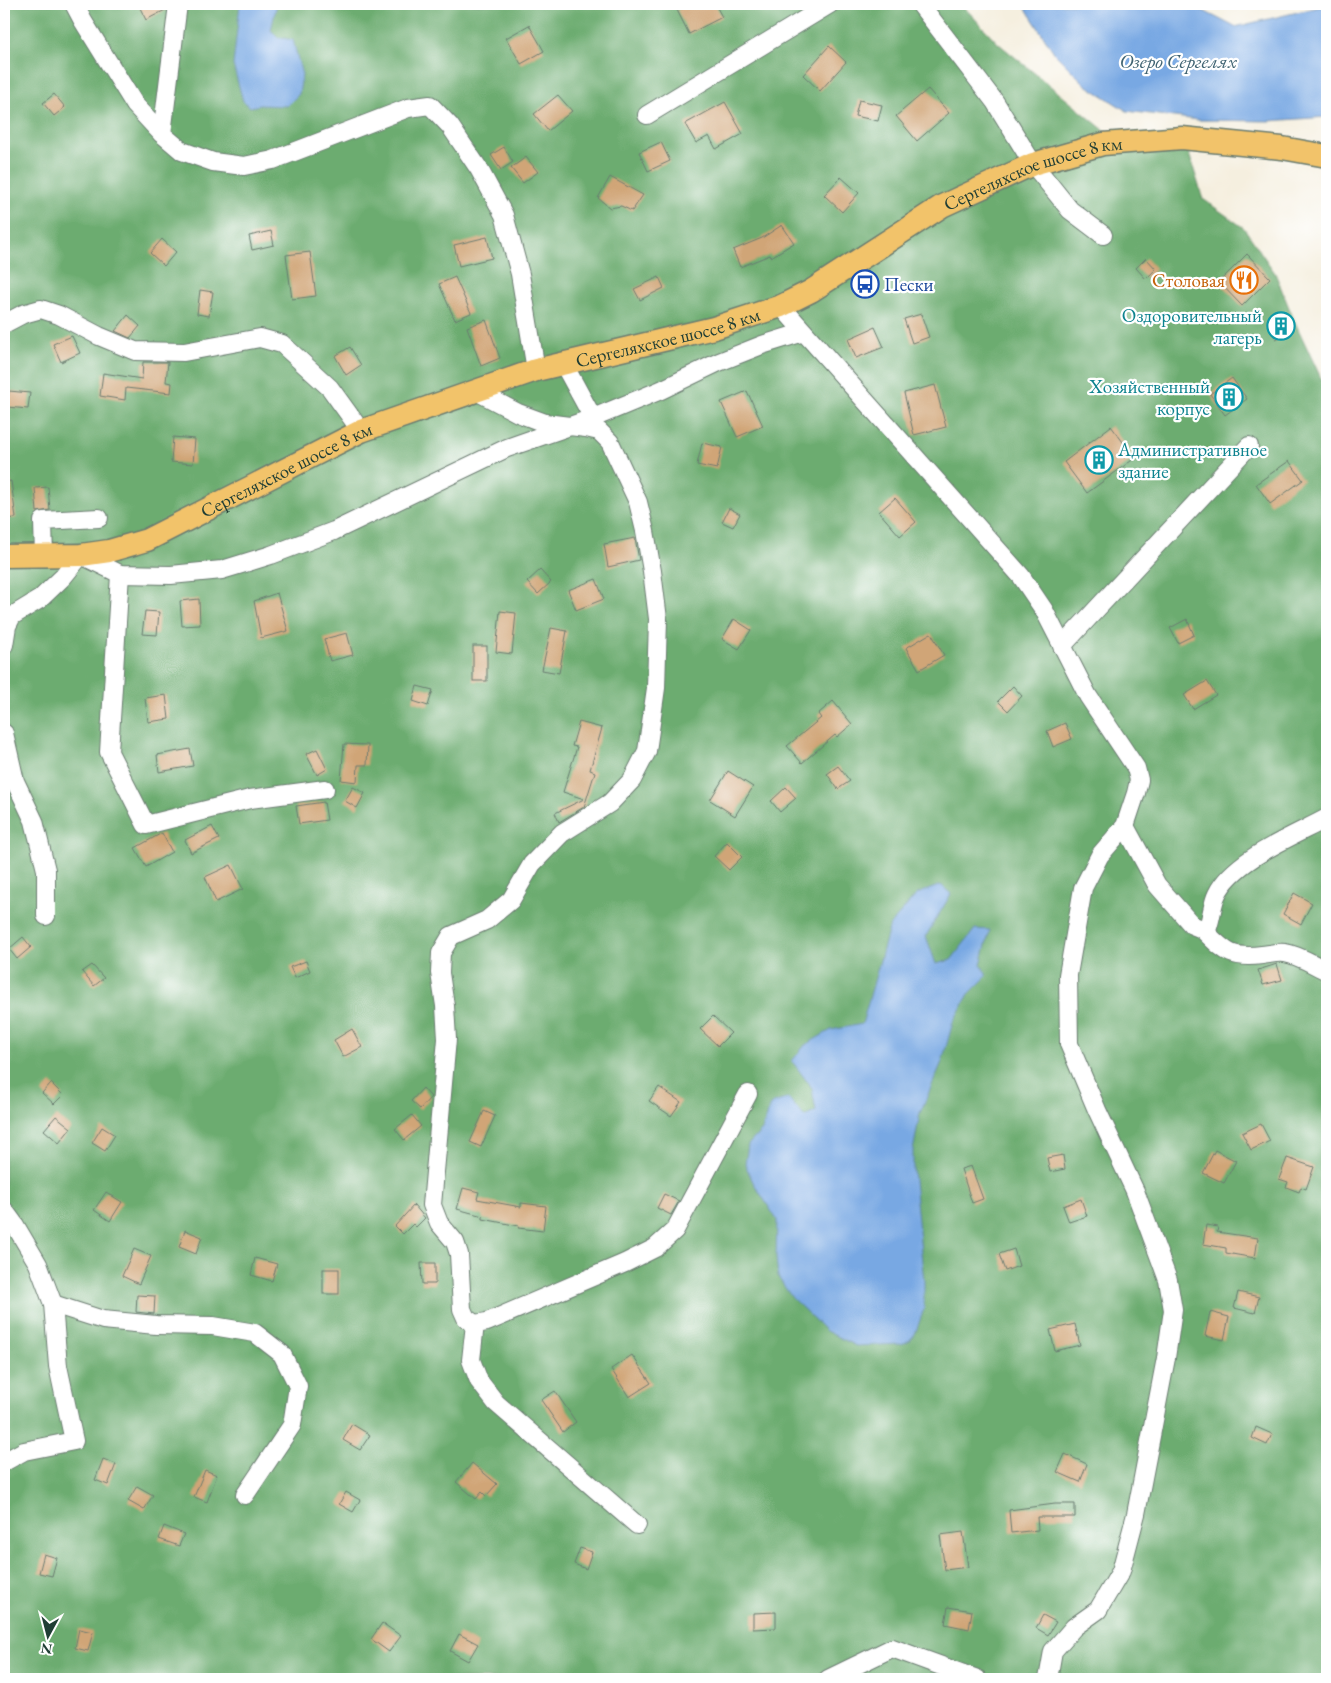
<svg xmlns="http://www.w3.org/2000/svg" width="1331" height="1683" font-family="'EB Garamond',serif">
  <rect width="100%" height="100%" fill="#fff"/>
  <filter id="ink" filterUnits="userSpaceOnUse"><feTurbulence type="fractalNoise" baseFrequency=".02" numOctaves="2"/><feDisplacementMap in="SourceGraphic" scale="10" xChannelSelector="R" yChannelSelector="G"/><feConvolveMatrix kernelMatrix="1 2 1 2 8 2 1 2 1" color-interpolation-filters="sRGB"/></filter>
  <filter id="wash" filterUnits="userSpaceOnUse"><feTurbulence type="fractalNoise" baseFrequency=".0096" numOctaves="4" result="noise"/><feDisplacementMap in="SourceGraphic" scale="20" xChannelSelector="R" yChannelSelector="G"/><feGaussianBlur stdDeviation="1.12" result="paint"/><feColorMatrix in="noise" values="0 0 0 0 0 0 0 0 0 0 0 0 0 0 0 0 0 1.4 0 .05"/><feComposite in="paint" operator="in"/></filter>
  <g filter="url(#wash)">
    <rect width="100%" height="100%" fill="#f5efdf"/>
    <polygon fill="#6cac6f" stroke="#467452" points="4,4 961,4 999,44 1121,144 1186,144 1203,199 1244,228 1275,273 1294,320 1327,391 1327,1679 4,1679"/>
    <g fill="#78a8e3" stroke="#4c728c">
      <polygon points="240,4 277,4 271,30 277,37 293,40 302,75 299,94 287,106 260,105 250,107 243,101 233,65"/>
      <polygon points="1023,4 1190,4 1235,27 1327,5 1327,117 1269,121 1198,120 1127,111 1086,85 1055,54"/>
      <polygon points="941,885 951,894 926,936 936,964 951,960 975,929 990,930 981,964 987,976 969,994 953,1022 942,1062 920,1113 913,1151 913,1170 924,1282 924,1309 915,1334 910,1340 901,1344 856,1346 826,1331 792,1298 778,1277 776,1257 777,1220 753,1182 745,1164 748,1145 762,1130 771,1104 788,1098 805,1117 816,1111 812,1088 792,1061 805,1045 831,1030 862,1024 890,925 917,894"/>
    </g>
    <g id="blocks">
      <g fill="#d0a577">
        <polygon points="138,4 167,4 167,9 146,20"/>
        <polygon points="690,4 715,4 722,17 689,34 677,10"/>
        <polygon points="529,25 544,51 521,64 506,38"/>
        <polygon points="829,46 846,62 820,91 803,75"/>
        <polygon points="928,89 949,113 917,141 896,116"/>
        <polygon points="54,94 65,107 54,116 43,103"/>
        <polygon points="558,95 572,111 548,131 534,114"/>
        <polygon points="859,100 882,105 878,121 855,116"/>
        <polygon points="725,102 743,134 716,149 709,136 696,143 685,124"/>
        <polygon points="661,142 670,161 648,171 639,152"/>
        <polygon points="504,147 513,162 501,170 491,155"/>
        <polygon points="526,157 538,172 523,183 511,168"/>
        <polygon points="610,177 643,195 632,211 621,206 610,208 598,198"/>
        <polygon points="841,177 859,193 842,212 824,195"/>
        <polygon points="782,225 794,243 771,257 770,255 740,267 733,250 762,238"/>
        <polygon points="271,231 274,245 252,250 249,236"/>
        <polygon points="487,237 492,258 459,266 454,245"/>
        <polygon points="162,239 176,252 164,266 150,253"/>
        <polygon points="310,252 316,296 292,299 286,255"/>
        <polygon points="1247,254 1270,278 1242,306 1219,282"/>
        <polygon points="1146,258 1156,269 1146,279 1136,268"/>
        <polygon points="455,277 471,313 455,320 439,284"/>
        <polygon points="659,277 664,288 640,300 634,289"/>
        <polygon points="200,290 213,292 209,316 197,314"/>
        <polygon points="1285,312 1294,330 1276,339 1267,321"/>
        <polygon points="921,314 929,337 912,343 904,319"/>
        <polygon points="128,315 140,326 130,338 115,331"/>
        <polygon points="486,320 500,358 481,366 467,327"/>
        <polygon points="875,327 884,347 856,358 848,339"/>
        <polygon points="72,336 80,353 61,362 53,344"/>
        <polygon points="350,347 361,365 346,375 335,356"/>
        <polygon points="143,362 168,362 166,382 172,383 171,393 126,388 125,400 100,396 103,373 142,379"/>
        <polygon points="1232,378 1247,399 1225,415 1210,394"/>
        <polygon points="935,385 946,427 914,435 904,393"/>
        <polygon points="9,391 30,393 28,409 7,407"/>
        <polygon points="747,391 763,426 737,437 721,402"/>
        <polygon points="1111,426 1135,458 1087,493 1064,462"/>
        <polygon points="173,437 195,439 193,464 171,462"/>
        <polygon points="702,443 722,447 717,469 697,465"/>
        <polygon points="1289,461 1303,480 1270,504 1256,484"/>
        <polygon points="11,481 16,518 4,519 4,482"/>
        <polygon points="48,487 50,510 37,512 35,488"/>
        <polygon points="895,498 916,522 900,536 879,512"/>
        <polygon points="729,508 740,514 733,527 722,522"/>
        <polygon points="635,538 639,560 608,567 604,544"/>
        <polygon points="540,570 551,582 538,594 527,582"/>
        <polygon points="596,579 604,599 576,610 568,590"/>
        <polygon points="277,593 288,631 261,638 254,601"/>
        <polygon points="199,599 200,625 182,626 180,601"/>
        <polygon points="145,611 159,612 157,635 142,634"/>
        <polygon points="500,611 516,613 512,654 496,652"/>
        <polygon points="734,619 751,630 739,649 722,639"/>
        <polygon points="1187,619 1194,635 1178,643 1170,628"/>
        <polygon points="551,628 567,631 559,673 542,670"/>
        <polygon points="347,633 353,655 330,661 324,639"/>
        <polygon points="931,633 944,655 919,670 906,648"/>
        <rect x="473" y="646" width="14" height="35"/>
        <polygon points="1207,681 1216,695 1193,709 1184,695"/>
        <polygon points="417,686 433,690 428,706 413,701"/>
        <polygon points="1013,686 1022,696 1008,711 998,701"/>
        <polygon points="166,695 169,719 148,722 145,698"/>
        <polygon points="833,701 852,724 837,737 835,735 802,763 787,746 821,718 818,714"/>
        <polygon points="579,722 602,728 590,770 595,772 584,807 559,822 555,813 584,799 563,792 577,747 572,746"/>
        <polygon points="1065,723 1072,739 1053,747 1047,731"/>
        <polygon points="344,744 368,745 367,765 358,765 357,782 341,780"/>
        <polygon points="190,749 193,766 159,772 157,755"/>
        <polygon points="317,749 327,769 317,775 306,754"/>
        <polygon points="838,766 850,781 838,789 827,774"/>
        <polygon points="728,771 753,787 735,816 710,800"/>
        <polygon points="353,787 365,793 357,808 345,801"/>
        <polygon points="786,787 796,798 780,812 771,801"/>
        <polygon points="324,802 327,820 299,824 296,806"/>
        <polygon points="212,826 219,839 191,853 185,840"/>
        <polygon points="162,833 172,852 146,867 135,848"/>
        <polygon points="727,842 742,857 729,870 714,856"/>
        <polygon points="231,865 243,889 216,902 205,877"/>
        <polygon points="1294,893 1312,903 1301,924 1283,914"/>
        <polygon points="23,937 31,947 17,959 9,949"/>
        <polygon points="306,961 310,971 295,978 290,967"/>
        <polygon points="1277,964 1282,980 1263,985 1258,970"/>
        <polygon points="92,965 104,978 94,986 82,972"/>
        <polygon points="713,1016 731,1033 718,1046 700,1029"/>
        <polygon points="352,1029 362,1047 343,1057 334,1040"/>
        <polygon points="51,1083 63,1095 54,1104 42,1093"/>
        <polygon points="659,1087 681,1102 671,1116 649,1101"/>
        <polygon points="423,1088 431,1097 420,1109 411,1101"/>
        <polygon points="484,1111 495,1116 481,1147 470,1142"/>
        <polygon points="412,1115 421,1126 404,1140 395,1129"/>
        <polygon points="56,1116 71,1128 59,1143 44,1130"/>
        <polygon points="1261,1124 1270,1141 1251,1150 1242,1133"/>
        <polygon points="102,1127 115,1135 105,1151 92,1143"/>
        <polygon points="1215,1150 1236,1161 1224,1183 1203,1173"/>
        <polygon points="1063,1155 1065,1169 1050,1172 1047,1158"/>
        <polygon points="1287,1158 1314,1167 1306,1189 1301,1187 1299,1192 1286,1187 1288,1182 1279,1179"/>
        <polygon points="971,1166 983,1199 972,1203 961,1169"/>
        <polygon points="463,1188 479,1192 477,1199 521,1207 521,1203 546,1206 543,1231 518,1228 519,1226 483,1219 483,1216 457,1209"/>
        <polygon points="106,1192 122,1202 110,1221 94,1210"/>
        <polygon points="664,1194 679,1201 671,1215 657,1208"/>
        <polygon points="1081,1199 1087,1216 1069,1222 1063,1206"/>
        <polygon points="414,1205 425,1218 416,1227 413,1224 403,1234 395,1226"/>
        <polygon points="1206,1225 1218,1227 1217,1232 1258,1238 1255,1258 1226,1253 1226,1248 1203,1244"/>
        <polygon points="185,1230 202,1237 196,1254 179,1247"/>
        <polygon points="134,1249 151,1256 139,1284 122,1276"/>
        <polygon points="1014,1249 1019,1266 1005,1271 999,1254"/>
        <polygon points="255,1258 277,1264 272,1281 251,1275"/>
        <polygon points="421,1263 435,1263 435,1284 422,1284"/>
        <rect x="323" y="1269" width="16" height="25"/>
        <polygon points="1238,1292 1259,1297 1255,1313 1234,1308"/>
        <polygon points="137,1295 155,1296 154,1314 136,1312"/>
        <polygon points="1210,1312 1229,1317 1224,1340 1205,1336"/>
        <polygon points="1075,1324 1080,1345 1055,1351 1050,1330"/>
        <polygon points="632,1355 651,1383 629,1397 611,1369"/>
        <polygon points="555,1391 576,1422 563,1432 541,1400"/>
        <polygon points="352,1424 370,1435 360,1450 343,1440"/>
        <polygon points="1256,1427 1272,1434 1267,1445 1252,1438"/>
        <polygon points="1065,1454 1087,1464 1080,1482 1057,1472"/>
        <polygon points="103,1459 116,1464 108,1485 95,1480"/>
        <polygon points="472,1463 497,1484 486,1496 482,1492 476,1499 456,1482"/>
        <polygon points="205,1470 217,1475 207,1502 194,1497"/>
        <polygon points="137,1486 153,1495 144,1510 128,1501"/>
        <polygon points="346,1492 360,1500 353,1512 339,1504"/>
        <polygon points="1055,1504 1075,1504 1075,1517 1037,1517 1038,1530 1011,1533 1009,1510"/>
        <polygon points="164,1526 184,1534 179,1546 159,1539"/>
        <polygon points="963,1532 968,1567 945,1570 940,1535"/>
        <polygon points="580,1548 592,1552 586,1569 574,1564"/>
        <polygon points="44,1554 57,1558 52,1576 39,1573"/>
        <polygon points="948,1607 972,1611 969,1629 945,1624"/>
        <polygon points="776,1612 776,1628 753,1629 753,1613"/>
        <polygon points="1043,1615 1056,1622 1048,1635 1036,1628"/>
        <polygon points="382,1623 401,1636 389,1652 371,1639"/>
        <polygon points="79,1629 93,1632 88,1651 75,1648"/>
        <polygon points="459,1634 478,1644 468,1661 450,1651"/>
      </g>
    </g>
  </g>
  <g filter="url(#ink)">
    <use href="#blocks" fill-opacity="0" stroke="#6a7b70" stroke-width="1"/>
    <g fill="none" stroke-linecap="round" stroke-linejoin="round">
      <g stroke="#6a7b70" stroke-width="20">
        <g id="minor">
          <polyline points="74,4 83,21 135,105 162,134"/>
          <polyline points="178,4 162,134 182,151 213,162 244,166 273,160 408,108 430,105 450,126 479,169 504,215 520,274 536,370"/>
          <polyline points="920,4 995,102 1033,164 1070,210 1103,235"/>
          <polyline points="647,115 830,4"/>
          <polyline points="781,306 1021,576 1044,610 1088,696 1136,768 1139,780 1136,793 1125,826 1100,855 1083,888 1068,975 1069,1044 1097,1110 1135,1191 1168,1280 1173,1310 1166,1358 1136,1514 1121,1571 1098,1610 1074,1627 1053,1651 1048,1679"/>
          <polyline points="4,324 23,314 41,309 59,315 99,336 135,351 184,352 260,338 282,344 330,388 361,431"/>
          <polyline points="563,363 593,418"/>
          <polyline points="476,391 518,413 545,423 586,428 599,431 610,442 638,502 645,531 652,571 658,619 656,688 647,751 632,780 610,803 562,833 532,864 511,900 487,920 451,936 441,953 440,973 445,1006 447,1039 432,1205 439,1223 455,1242 459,1254 462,1309 466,1318 475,1324 487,1322 625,1263 655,1248 675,1230 748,1094"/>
          <polyline points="44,557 43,521 99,518"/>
          <polyline points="120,574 109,752 146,825 250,799 325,789"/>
          <polyline points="4,645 7,626 12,616 40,599 63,577 81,555 120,574 171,575 222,570 271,555 334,531 507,448 593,418 661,390 719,362 762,345 804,332"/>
          <polyline points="1062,646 1249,446"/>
          <polyline points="4,733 15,781 34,821 46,870 46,916"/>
          <path d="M1125 826 1157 885 1192 925 1202 929 1208 927C1212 916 1212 904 1217 894 1234 859 1294 836 1327 818"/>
          <path d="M1202 929C1225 951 1229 959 1262 955 1270 954 1277 952 1285 953 1299 955 1314 965 1327 971"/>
          <polyline points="4,1210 15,1225 38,1264 53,1304 58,1366 74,1441 24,1451 4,1462"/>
          <polyline points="53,1304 103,1320 156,1325 213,1326 255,1333 282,1354 298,1386 292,1425 245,1495"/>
          <polyline points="475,1324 471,1360 479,1381 496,1403 637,1525"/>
          <polyline points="828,1679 892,1648 977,1679"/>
        </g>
      </g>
      <g stroke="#6a7b70" stroke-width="25">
        <g id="major">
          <path id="s1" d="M4 556 81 555 109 551 147 540 361 431 536 370 714 328 781 306 811 291 942 206 1033 164 1103 144 1182 138 1282 148 1327 156"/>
        </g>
      </g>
      <use href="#minor" stroke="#fff" stroke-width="18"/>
      <use href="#major" stroke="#f2c36a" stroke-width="22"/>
    </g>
  </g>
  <defs>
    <g id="restaurant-ring" transform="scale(1.4375)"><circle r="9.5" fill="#fff" stroke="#e8710a" stroke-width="1.5"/><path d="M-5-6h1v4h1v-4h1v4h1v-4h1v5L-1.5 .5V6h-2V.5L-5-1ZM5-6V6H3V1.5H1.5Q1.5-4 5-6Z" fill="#e8710a"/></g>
    <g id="bus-ring" transform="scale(1.4375)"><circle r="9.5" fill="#fff" stroke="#1a4fb4" stroke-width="1.5"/><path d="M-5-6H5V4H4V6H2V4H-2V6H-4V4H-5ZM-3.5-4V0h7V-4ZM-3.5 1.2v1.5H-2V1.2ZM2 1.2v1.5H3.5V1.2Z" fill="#1a4fb4"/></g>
    <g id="building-ring" transform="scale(1.4375)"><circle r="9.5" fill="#fff" stroke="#0f9aa8" stroke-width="1.5"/><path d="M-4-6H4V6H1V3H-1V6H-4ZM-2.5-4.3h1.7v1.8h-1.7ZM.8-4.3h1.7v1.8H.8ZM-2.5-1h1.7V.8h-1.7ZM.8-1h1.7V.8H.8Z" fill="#0f9aa8"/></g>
  </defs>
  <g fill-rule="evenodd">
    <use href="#restaurant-ring" x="1244" y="280"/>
    <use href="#bus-ring" x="865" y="284"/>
    <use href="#building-ring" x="1281" y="326"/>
    <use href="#building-ring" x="1229" y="397"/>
    <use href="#building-ring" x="1099" y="460"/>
  </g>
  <g text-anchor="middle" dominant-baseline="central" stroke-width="4.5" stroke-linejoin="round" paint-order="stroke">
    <g font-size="19" fill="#1f3d34" stroke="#fff">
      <text stroke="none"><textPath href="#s1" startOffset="1111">Сергеляхское шоссе 8 км</textPath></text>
      <text stroke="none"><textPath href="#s1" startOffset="706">Сергеляхское шоссе 8 км</textPath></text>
      <text stroke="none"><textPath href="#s1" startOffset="301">Сергеляхское шоссе 8 км</textPath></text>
    </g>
    <g font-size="19" fill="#c56008" stroke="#fff" text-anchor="end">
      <text x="1225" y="280">Столовая</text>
    </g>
    <g font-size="19" fill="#164399" stroke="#fff" text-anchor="start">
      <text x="884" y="284">Пески</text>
    </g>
    <g font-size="19" fill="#0d838f" stroke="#fff" text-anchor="end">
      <text x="1262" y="315">Оздоровительный<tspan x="1262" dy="22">лагерь</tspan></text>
      <text x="1210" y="386">Хозяйственный<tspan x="1210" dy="22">корпус</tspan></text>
      <text x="1118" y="449" text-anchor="start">Административное<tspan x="1118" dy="22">здание</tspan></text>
    </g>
    <g font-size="20" font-style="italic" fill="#3e6271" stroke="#fff">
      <text x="1178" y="61">Озеро Сергелях</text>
    </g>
  </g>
  <rect width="1331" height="1683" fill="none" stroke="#fff" stroke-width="20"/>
  <g transform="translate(48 1636) rotate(187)" stroke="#ffffff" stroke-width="4" paint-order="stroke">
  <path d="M0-4L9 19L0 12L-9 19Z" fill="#1f3d34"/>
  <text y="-8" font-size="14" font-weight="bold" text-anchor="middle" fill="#1f3d34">N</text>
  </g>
</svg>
